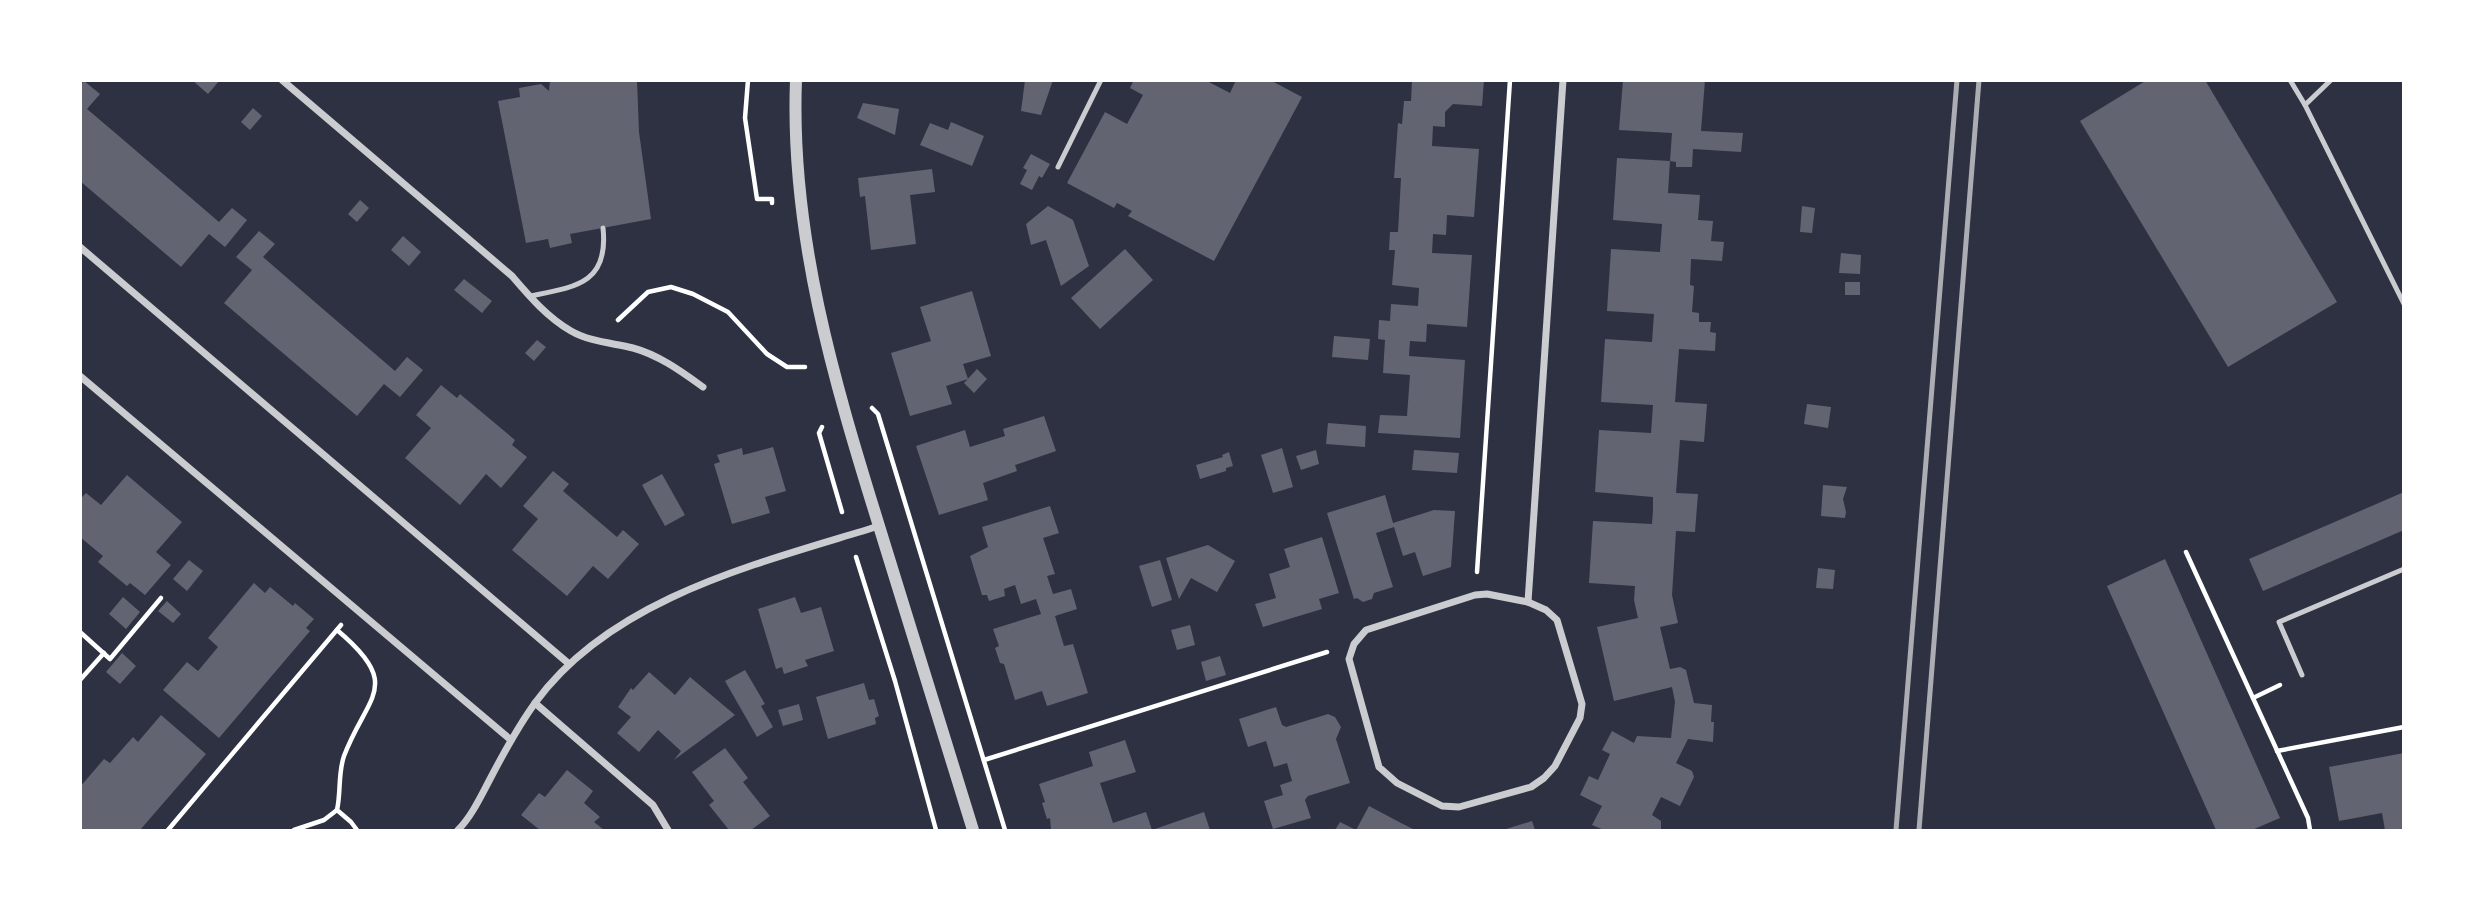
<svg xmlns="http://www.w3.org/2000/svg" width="2484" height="911" font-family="'Fira Sans',sans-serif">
  <rect width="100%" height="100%" fill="#2d3142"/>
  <g fill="#626471">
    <polygon points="192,80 220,80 208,94"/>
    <polygon points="550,80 637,80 639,132 651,219 570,234 572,243 550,248 548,239 526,243 498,101 520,97 519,88 541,84 549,91"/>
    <polygon points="1025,80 1053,80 1041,115 1021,111"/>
    <polygon points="1134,80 1205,80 1230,93 1236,80 1270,80 1302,97 1214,261 1128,216 1132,211 1117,203 1114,208 1067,183 1105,112 1127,124 1143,95 1130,88"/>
    <polygon points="1412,80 1484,80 1482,106 1453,104 1445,112 1445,127 1433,126 1432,146 1479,149 1474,217 1447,215 1446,235 1433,234 1432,253 1472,255 1467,327 1427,324 1426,342 1410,341 1409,356 1465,360 1460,438 1378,433 1380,415 1407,416 1410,375 1383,373 1385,340 1378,339 1379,320 1390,321 1391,304 1418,306 1419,288 1392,285 1395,250 1389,250 1390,232 1398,232 1401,178 1394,178 1398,123 1402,124 1404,101 1411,101"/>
    <polygon points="1623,80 1705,80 1701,131 1743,133 1741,152 1693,149 1692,167 1676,167 1676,162 1670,161 1668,193 1700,195 1698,220 1713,221 1711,241 1724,242 1722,261 1691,259 1690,285 1694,286 1692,312 1699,313 1699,322 1711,322 1710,332 1716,333 1715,351 1679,349 1675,402 1707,404 1704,442 1680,440 1676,493 1698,494 1695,532 1676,531 1672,595 1678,623 1660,627 1670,669 1680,667 1686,670 1694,703 1712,705 1711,722 1714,722 1713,742 1688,739 1676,763 1692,771 1694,777 1680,806 1661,797 1652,815 1661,821 1661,830 1604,830 1592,825 1602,806 1580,795 1589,776 1598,780 1610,754 1602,750 1612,731 1634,743 1637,736 1671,738 1675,702 1672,687 1614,701 1597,627 1638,618 1634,600 1635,586 1589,583 1593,521 1652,524 1653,510 1653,497 1595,492 1599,430 1651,433 1653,405 1601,402 1605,339 1652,342 1654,314 1607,311 1611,249 1660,252 1662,224 1613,220 1617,158 1670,161 1672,133 1619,130"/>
    <polygon points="2147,80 2205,80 2337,302 2228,367 2080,121"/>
    <polygon points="84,81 100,94 87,109 113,131 219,222 232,208 247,220 225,247 209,234 181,267 80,181 80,85"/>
    <polygon points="863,103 899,109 895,135 857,118"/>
    <polygon points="253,108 262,116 250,130 241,122"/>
    <polygon points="951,122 984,136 972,166 920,145 930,123 948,130"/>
    <polygon points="1031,154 1050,164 1042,178 1039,176 1032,190 1020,184 1027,170 1023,168"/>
    <polygon points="932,169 935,192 910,195 916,244 871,250 865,196 860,197 858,178"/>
    <polygon points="360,200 369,208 357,222 348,214"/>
    <polygon points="1048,206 1073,220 1089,266 1061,286 1046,240 1031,245 1026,224"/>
    <polygon points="1802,206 1815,208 1812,233 1800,232"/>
    <polygon points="259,231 275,244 263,257 316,303 395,371 407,357 423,370 400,397 384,384 357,416 224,303 252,270 236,257"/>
    <polygon points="403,236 421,252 409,266 391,250"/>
    <polygon points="1125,249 1153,280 1100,329 1071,298"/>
    <polygon points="1841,253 1861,255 1860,274 1839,273"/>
    <polygon points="464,279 492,301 482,313 454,290"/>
    <rect x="1845" y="282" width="15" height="13"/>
    <polygon points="972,291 991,356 963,364 968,379 946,386 952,404 910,416 891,353 931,341 920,307"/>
    <polygon points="1334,336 1370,339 1368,360 1332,357"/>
    <polygon points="537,340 546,347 534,361 525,353"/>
    <polygon points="977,369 987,379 974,393 964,383"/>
    <polygon points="441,385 457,398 460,394 515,440 512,445 527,457 501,488 486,474 460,505 405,458 431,428 416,415"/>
    <polygon points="1807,404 1831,407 1828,428 1804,424"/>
    <polygon points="1044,416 1056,451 1015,465 1017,471 983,483 988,500 939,515 916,446 965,430 970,447 1005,436 1003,429"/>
    <polygon points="1328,423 1366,426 1365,447 1326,444"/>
    <polygon points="773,447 786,491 765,497 770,513 732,524 714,464 720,462 717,455 742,448 743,455"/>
    <polygon points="1282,448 1293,487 1273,493 1261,455"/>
    <polygon points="1316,450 1319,464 1301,470 1296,456"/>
    <polygon points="1414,450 1459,453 1457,473 1412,470"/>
    <polygon points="1229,452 1233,466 1226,468 1226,471 1200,479 1196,465 1223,457 1222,455"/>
    <polygon points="553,471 569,484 563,491 617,537 623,530 639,544 608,579 593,566 567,596 512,550 538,519 523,506"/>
    <polygon points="662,474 685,515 665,526 642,485"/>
    <polygon points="127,475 182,522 156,552 171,565 145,595 130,583 127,586 98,562 103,556 80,537 80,499 86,493 101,505"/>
    <polygon points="1823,485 1847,487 1843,499 1846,512 1845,518 1821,516"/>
    <polygon points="2404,492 2404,530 2263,591 2249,559"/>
    <polygon points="1385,495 1393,523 1434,510 1455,511 1451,567 1423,576 1415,552 1403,556 1394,527 1376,533 1393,587 1374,593 1372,599 1363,602 1357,598 1354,599 1327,513"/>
    <polygon points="1050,506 1059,533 1043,538 1055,574 1047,576 1053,594 1071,589 1077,609 1055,616 1064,646 1073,644 1088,693 1047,706 1042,691 1015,700 1004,664 1000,663 995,648 999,646 993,629 1041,614 1036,599 1021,604 1015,585 1004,589 1005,596 989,601 987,595 982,595 970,556 988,547 982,527"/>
    <polygon points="1322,537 1339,593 1319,599 1322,609 1263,627 1255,604 1276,598 1269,574 1290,567 1284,549"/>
    <polygon points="1208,545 1235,561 1217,592 1191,578 1179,599 1166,558"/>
    <polygon points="2165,559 2280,818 2252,830 2216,830 2107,586"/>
    <polygon points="189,560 203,571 187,591 173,579"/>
    <polygon points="1160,560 1172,600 1152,607 1139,566"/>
    <polygon points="1818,568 1835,570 1833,589 1816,588"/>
    <polygon points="254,583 265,593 270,587 293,606 295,603 314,619 306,628 310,631 219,738 163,690 187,662 198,671 218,647 208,638"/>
    <polygon points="123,597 140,612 126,629 109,614"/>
    <polygon points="795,597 801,613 821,607 834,651 805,660 808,666 784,674 782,667 776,669 758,609"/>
    <polygon points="167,601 181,614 173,623 158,611"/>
    <polygon points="1190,625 1195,645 1177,650 1171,630"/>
    <polygon points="122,653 136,666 120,684 106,672"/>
    <polygon points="1220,656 1226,675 1206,681 1201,662"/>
    <polygon points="745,670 765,704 761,706 773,727 757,737 725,681"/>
    <polygon points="649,672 675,695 690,677 735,715 674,760 681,751 658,730 639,752 617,733 631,717 618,707 631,688 633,690"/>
    <polygon points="864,683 869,700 874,699 879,716 875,718 876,724 828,739 816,697"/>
    <polygon points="799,704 803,720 783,726 778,710"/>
    <polygon points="1276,707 1282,725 1286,727 1328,714 1335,717 1341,727 1336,739 1350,783 1308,796 1305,800 1311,818 1273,829 1264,801 1283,795 1280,785 1292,781 1287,763 1274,767 1266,741 1248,747 1239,719"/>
    <polygon points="161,715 206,754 140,830 80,830 80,787 104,759 110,763 133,737 138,742"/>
    <polygon points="1125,740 1136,772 1100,783 1113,823 1146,812 1152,830 1204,812 1210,830 1051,830 1050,818 1047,819 1042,803 1045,802 1039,784 1093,766 1089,752"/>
    <polygon points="725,748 748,778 743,782 770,816 751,830 729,830 709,805 714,801 692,772"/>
    <polygon points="2404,753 2404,830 2385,830 2382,813 2339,821 2329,767"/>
    <polygon points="567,770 593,791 584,803 600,817 594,822 604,830 540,830 521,815 539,793 545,797"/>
    <polygon points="1369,806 1401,823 1415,830 1335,830 1340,822 1356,830"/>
    <polygon points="1532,821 1535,830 1503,830"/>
  </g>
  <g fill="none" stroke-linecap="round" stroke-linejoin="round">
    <g stroke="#fff" stroke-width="4.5">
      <polyline points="748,80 745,118 757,199 772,199 772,203"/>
      <polyline points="618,320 648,292 671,287 693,294 728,312 767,354 787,367 805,367"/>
      <polyline points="872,408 878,414 1005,830"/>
      <polyline points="822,427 819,433 842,512"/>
      <polyline points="2186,552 2308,818 2310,830"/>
      <polyline points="856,557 895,681 936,830"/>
      <polyline points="1477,572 1510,80"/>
      <path d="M337 630C404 686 367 695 344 756 338 773 341 792 337 810L351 822 357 830"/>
      <polyline points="80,632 110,659 161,598"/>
      <polyline points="80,680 104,653"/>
      <polyline points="2253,698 2280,685"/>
      <polyline points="2277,751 2404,727"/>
      <polyline points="984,760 1327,652"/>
      <polyline points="168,830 341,625"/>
      <polyline points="294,830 324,820 337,810"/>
    </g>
    <g stroke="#caccd0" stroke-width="5">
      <polyline points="2290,80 2305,105 2404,304"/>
      <polyline points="2305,105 2331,80"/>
      <polyline points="1058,167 1101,80"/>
      <path d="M530 296C575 287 609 284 603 228"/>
      <polyline points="2302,675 2279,622 2404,569"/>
    </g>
    <g stroke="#caccd0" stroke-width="7">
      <path d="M282 80 512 276C530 297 547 317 571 331 590 342 613 343 633 348 659 355 682 372 703 387"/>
      <polyline points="80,247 568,663"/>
      <polyline points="80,376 511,740"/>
      <polygon points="1487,594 1528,602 1546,610 1557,620 1582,704 1580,718 1555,766 1544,778 1531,787 1459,807 1442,806 1397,783 1379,767 1349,659 1354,644 1366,630 1475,595"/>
      <polyline points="1528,602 1563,80"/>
      <polyline points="535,703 653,805 668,830"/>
      <path d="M458 830C471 817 480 798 489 781 503 754 517 728 535 703 612 597 760 563 879 526"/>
    </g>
    <path stroke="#caccd0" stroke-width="12" d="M796 80C790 234 834 381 879 526 910 628 942 729 973 830"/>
    <g stroke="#abadb3" stroke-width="5">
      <polyline points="1896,830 1957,80"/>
      <polyline points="1919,830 1979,80"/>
    </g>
  </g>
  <rect width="2484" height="911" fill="none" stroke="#ffffff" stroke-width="164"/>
</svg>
